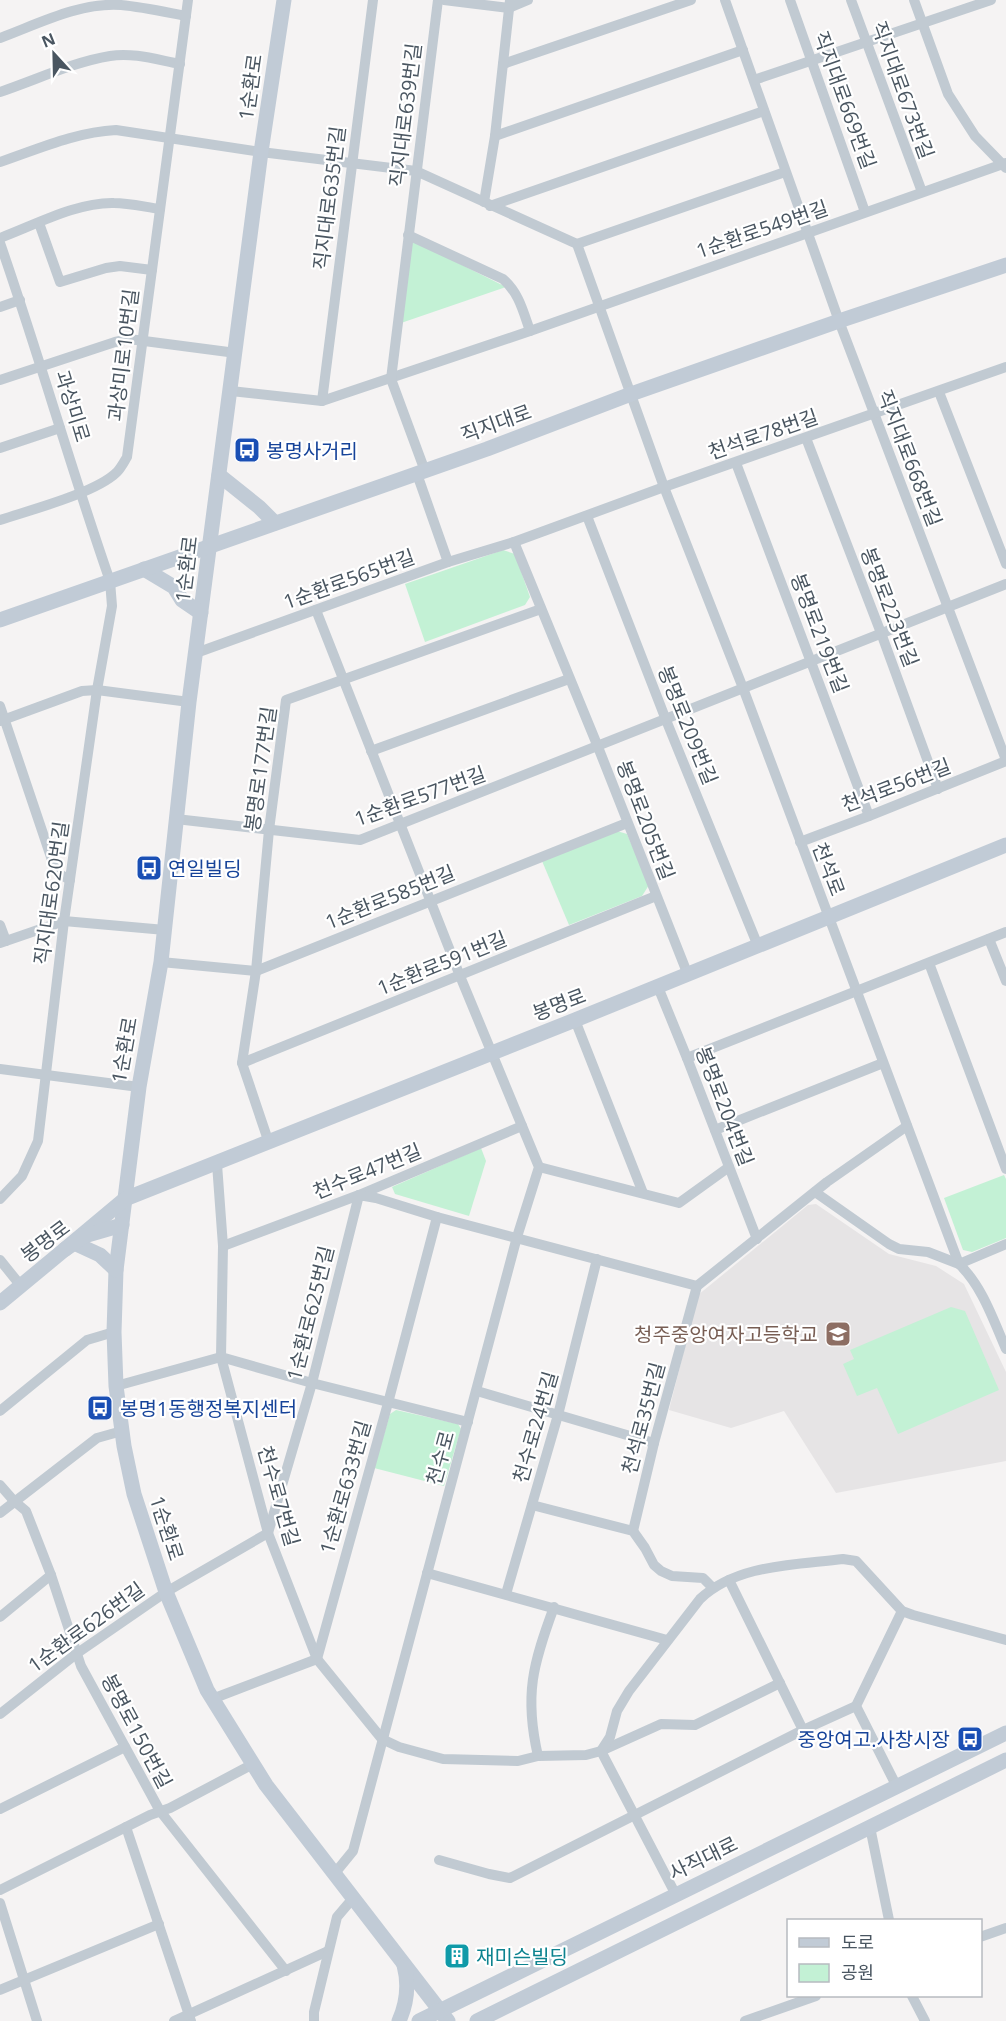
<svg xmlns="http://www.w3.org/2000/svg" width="1006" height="2021" font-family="'Open Sans','Noto Sans KR',sans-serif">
  <rect width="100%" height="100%" fill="#f5f3f3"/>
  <polygon fill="#e6e4e5" points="816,1204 889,1254 936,1266 964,1284 1006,1372 1006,1461 836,1493 784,1411 731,1428 669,1410 698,1295 808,1205"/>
  <g fill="#c3f1d5">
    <polygon points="414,241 506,287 401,323 410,242"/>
    <polygon points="503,550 515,554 530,597 525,605 425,642 405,584"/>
    <polygon points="617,831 627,834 649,885 642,896 569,925 542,861"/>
    <polygon points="481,1148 486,1161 469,1216 395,1194 392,1187"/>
    <polygon points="1004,1175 1006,1179 1006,1238 972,1252 963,1250 944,1198"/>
    <polygon points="951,1307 965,1311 999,1390 898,1434 877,1388 857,1396 843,1364 854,1359 850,1350"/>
    <polygon points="396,1410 458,1424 461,1429 444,1486 374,1468 390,1414"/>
  </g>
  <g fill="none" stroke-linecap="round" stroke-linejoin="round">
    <g stroke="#c1cad2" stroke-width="10">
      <polyline points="444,0 509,8 528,0"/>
      <polyline points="725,0 839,321 1006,760"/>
      <polyline points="790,0 865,212"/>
      <polyline points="851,0 922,192"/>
      <polyline points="914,0 948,94 975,136 1006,168"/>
      <path d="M0 38C38 24 80 2 121 5 143 7 165 12 186 16"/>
      <polyline points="503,64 691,0"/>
      <polyline points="754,80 991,0"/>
      <path d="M0 92C36 80 73 62 110 56 133 52 158 60 180 64"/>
      <polyline points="495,136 743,50"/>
      <path d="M0 162C38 149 76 132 116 130L261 152 416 171 577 244 664 487 743 688 959 1264C982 1286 993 1319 1006 1349"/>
      <polyline points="484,202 495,136 510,0"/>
      <polyline points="490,206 764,111"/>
      <polyline points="39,223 60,282 106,268 120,266 152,270"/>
      <path d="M408 235 503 279C519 293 523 311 530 331"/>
      <path d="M0 238C35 225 77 202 114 203 129 203 145 207 160 209"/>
      <path d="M0 243C39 355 71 469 110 581L112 606 97 690 64 921 38 1141 22 1176 0 1199"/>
      <polyline points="577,244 785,172"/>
      <polyline points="0,307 20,300"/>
      <polyline points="0,380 115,342 129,339 236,353"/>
      <polyline points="231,391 322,401 530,331 1006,163"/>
      <polyline points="939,392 1006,564"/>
      <polyline points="322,401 373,0"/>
      <polyline points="806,438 881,633 938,789"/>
      <polyline points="0,448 60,428"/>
      <polyline points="736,463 869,816"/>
      <polyline points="425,471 391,379 438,0"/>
      <polyline points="417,474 448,562"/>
      <polyline points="587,516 666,720 758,946"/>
      <path d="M0 520C30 510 96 493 117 472 121 468 124 462 127 457L188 0"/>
      <polyline points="514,542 598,747 688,975"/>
      <polyline points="316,610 460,976 539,1167 517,1237 353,1851 335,1873"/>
      <polyline points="196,653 448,562 514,542 664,487 1006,367"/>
      <polyline points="0,706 56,872 70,880"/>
      <polyline points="0,721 82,691 97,690 189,702"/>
      <polyline points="371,751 569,679"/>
      <polyline points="176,819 360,840 1006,584"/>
      <polyline points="800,842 869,816 1006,761"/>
      <polyline points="0,925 6,941"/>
      <polyline points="989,939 1006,981"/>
      <polyline points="0,943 64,921 165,930"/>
      <polyline points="161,962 256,971 627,823"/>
      <polyline points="929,963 1006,1169"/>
      <polyline points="658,987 687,1058 757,1239"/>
      <polyline points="575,1020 643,1193"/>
      <polyline points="687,1058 1006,932"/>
      <polyline points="242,1063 656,896"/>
      <polyline points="0,1069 139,1087"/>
      <polyline points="715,1130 883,1063"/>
      <polyline points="269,1143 242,1063 256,971 269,830 286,700 541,609"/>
      <polyline points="217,1164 223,1246 221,1357 268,1533 317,1659 382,1739 399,1747 443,1759 518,1761 538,1756 586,1755 601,1751 661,1724 695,1725 780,1683"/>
      <polyline points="539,1167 679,1203 729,1167"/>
      <polyline points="815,1192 889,1244 899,1249 928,1252 959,1264 1006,1244"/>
      <polyline points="223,1246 359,1195 522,1126"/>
      <polyline points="0,1260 21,1286"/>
      <polyline points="116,1386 221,1357 312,1383 468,1422"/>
      <polyline points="477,1391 654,1443"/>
      <polyline points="0,1411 87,1340 114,1332"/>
      <polyline points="0,1485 14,1501 26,1511 51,1575 81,1666 160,1811 286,1971"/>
      <polyline points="532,1505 633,1531 645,1548 654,1565 661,1571 672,1576 703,1578 712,1587"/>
      <polyline points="0,1513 97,1438 122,1431"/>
      <polyline points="633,1531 654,1443 697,1286 827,1182 907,1126"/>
      <polyline points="427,1573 667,1640"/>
      <polyline points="729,1580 803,1730"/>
      <polyline points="506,1594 558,1415 597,1259"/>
      <polyline points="0,1617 51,1575"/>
      <polyline points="212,1699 317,1659 388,1403 437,1217"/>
      <polyline points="0,1714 76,1654 166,1592 268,1533 312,1383 359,1195 376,1198 437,1217 697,1286"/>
      <path d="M538 1756C524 1695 533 1664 554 1607"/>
      <polyline points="897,1787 856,1706 902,1611"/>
      <polyline points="0,1809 125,1747"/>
      <polyline points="126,1827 191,2021"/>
      <polyline points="870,1827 889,1920"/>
      <polyline points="439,1860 489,1874 510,1878 803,1730 856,1706"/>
      <polyline points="0,1890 150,1815 170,1808 253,1764"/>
      <path d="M676 1895 601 1751 610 1737 617 1711 629 1691 700 1599C737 1564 795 1565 843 1559L856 1561 902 1611 913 1615 1006 1640"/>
      <polyline points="0,1903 37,2021"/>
      <polyline points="980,1937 1006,1928"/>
      <polyline points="0,1990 159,1924"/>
      <polyline points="912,1996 925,2021"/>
      <polyline points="174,2021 328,1951"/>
      <polyline points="314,2021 314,2012 337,1917 354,1897"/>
      <polyline points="745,2021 816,1996"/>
    </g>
    <g stroke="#c1cbd6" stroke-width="15">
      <polyline points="284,0 261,152 189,702 161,962 139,1087 116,1270 114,1332 116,1386 124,1446 134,1494 166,1592 207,1690 266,1785 448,2021"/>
      <polyline points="219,475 259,507 275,523"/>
      <polyline points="144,569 174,587 182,600 201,613"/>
      <polyline points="0,620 487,449 631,394 839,321 1006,265"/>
      <polyline points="74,1243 100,1255 116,1270"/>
      <polyline points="64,1250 125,1199 575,1020 1006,845"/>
      <polyline points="0,1303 64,1250 84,1236 122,1225"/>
      <path d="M399 2021C407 2003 409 1984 404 1965"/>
      <polyline points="419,2021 1006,1733"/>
      <polyline points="477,2021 1006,1760"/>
    </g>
  </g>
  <defs>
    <g id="bus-square" transform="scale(1.35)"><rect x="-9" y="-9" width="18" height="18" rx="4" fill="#1a4fb4" stroke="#fff"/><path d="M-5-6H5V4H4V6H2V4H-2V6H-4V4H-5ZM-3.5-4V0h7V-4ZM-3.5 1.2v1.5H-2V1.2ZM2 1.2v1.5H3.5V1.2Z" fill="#fff"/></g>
    <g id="school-square" transform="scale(1.35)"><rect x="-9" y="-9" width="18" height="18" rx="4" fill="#8d6e63" stroke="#fff"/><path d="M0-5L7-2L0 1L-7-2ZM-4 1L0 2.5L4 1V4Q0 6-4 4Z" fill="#fff"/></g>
    <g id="building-square" transform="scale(1.35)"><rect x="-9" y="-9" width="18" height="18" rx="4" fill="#0f9aa8" stroke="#fff"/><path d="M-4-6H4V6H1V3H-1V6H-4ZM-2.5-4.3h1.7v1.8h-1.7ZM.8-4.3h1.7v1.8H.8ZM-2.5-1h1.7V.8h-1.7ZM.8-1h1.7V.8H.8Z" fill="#fff"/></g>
  </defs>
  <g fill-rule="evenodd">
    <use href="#bus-square" x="247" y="450"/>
    <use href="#bus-square" x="149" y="868"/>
    <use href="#school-square" x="838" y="1334"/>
    <use href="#bus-square" x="100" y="1408"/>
    <use href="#bus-square" x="970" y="1739"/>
    <use href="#building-square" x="457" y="1956"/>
  </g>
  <g text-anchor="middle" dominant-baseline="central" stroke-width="4.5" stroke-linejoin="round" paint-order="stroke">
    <g font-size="20" fill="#4a5661" stroke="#fff">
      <text transform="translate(250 87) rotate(-82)">1순환로</text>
      <text transform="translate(903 90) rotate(70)">직지대로673번길</text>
      <text transform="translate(845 100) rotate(70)">직지대로669번길</text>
      <text transform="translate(405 115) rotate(-83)">직지대로639번길</text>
      <text transform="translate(329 198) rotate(-83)">직지대로635번길</text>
      <text transform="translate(762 229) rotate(-19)">1순환로549번길</text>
      <text transform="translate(123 355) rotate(-83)">과상미로10번길</text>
      <text transform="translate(73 406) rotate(73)">과상미로</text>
      <text transform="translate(496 423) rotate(-20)">직지대로</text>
      <text transform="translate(763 434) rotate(-19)">천석로78번길</text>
      <text transform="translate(910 458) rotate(69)">직지대로668번길</text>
      <text transform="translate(186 569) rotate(-83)">1순환로</text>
      <text transform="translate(349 579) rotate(-20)">1순환로565번길</text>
      <text transform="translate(890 607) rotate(69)">봉명로223번길</text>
      <text transform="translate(820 633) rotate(69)">봉명로219번길</text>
      <text transform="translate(688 725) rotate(68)">봉명로209번길</text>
      <text transform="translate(260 769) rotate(-82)">봉명로177번길</text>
      <text transform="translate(896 785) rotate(-21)">천석로56번길</text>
      <text transform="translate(420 796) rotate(-20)">1순환로577번길</text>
      <text transform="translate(646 820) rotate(69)">봉명로205번길</text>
      <text transform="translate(829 869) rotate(69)">천석로</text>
      <text transform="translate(51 893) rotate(-82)">직지대로620번길</text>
      <text transform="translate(390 897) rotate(-22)">1순환로585번길</text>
      <text transform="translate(442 963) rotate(-22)">1순환로591번길</text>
      <text transform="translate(559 1004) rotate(-21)">봉명로</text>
      <text transform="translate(124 1050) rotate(-80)">1순환로</text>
      <text transform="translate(725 1106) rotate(69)">봉명로204번길</text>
      <text transform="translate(367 1171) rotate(-22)">천수로47번길</text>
      <text transform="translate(45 1241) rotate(-37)">봉명로</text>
      <text transform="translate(310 1313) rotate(-76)">1순환로625번길</text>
      <text transform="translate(643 1418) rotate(-75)">천석로35번길</text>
      <text transform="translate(535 1427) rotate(-74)">천수로24번길</text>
      <text transform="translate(440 1458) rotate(-75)">천수로</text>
      <text transform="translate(345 1487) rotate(-74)">1순환로633번길</text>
      <text transform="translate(279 1496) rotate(74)">천수로7번길</text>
      <text transform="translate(167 1528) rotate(72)">1순환로</text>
      <text transform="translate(86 1627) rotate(-36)">1순환로626번길</text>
      <text transform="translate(137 1731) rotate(62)">봉명로150번길</text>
      <text transform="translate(703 1858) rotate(-26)">사직대로</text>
    </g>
    <g font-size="20" fill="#164399" stroke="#fff" text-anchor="start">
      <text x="266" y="450">봉명사거리</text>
      <text x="168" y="868">연일빌딩</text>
      <text x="120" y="1408">봉명1동행정복지센터</text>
      <text x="950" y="1739" text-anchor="end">중앙여고.사창시장</text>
    </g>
    <g font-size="20" fill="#785e54" stroke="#fff" text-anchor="end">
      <text x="818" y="1334">청주중앙여자고등학교</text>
    </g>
    <g font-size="20" fill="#0d838f" stroke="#fff" text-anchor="start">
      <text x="476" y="1956">재미슨빌딩</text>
    </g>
  </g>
  <rect x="787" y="1919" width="195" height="78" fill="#ffffff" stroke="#b7bbc0" stroke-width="1.5"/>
  <rect x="799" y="1938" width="30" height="9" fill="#c1cbd6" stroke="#b7bbc0" stroke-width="1.5"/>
  <text x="841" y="1949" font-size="18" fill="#4a5661">도로</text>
  <rect x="799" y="1964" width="30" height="18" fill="#c3f1d5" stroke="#b7bbc0" stroke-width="1.5"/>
  <text x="841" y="1979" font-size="18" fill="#4a5661">공원</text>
  <g transform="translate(54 54) rotate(338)" stroke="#ffffff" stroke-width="4.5" paint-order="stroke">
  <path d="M0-4.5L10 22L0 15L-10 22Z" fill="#4a5661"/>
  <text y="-9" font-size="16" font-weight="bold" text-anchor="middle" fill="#4a5661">N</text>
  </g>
</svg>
